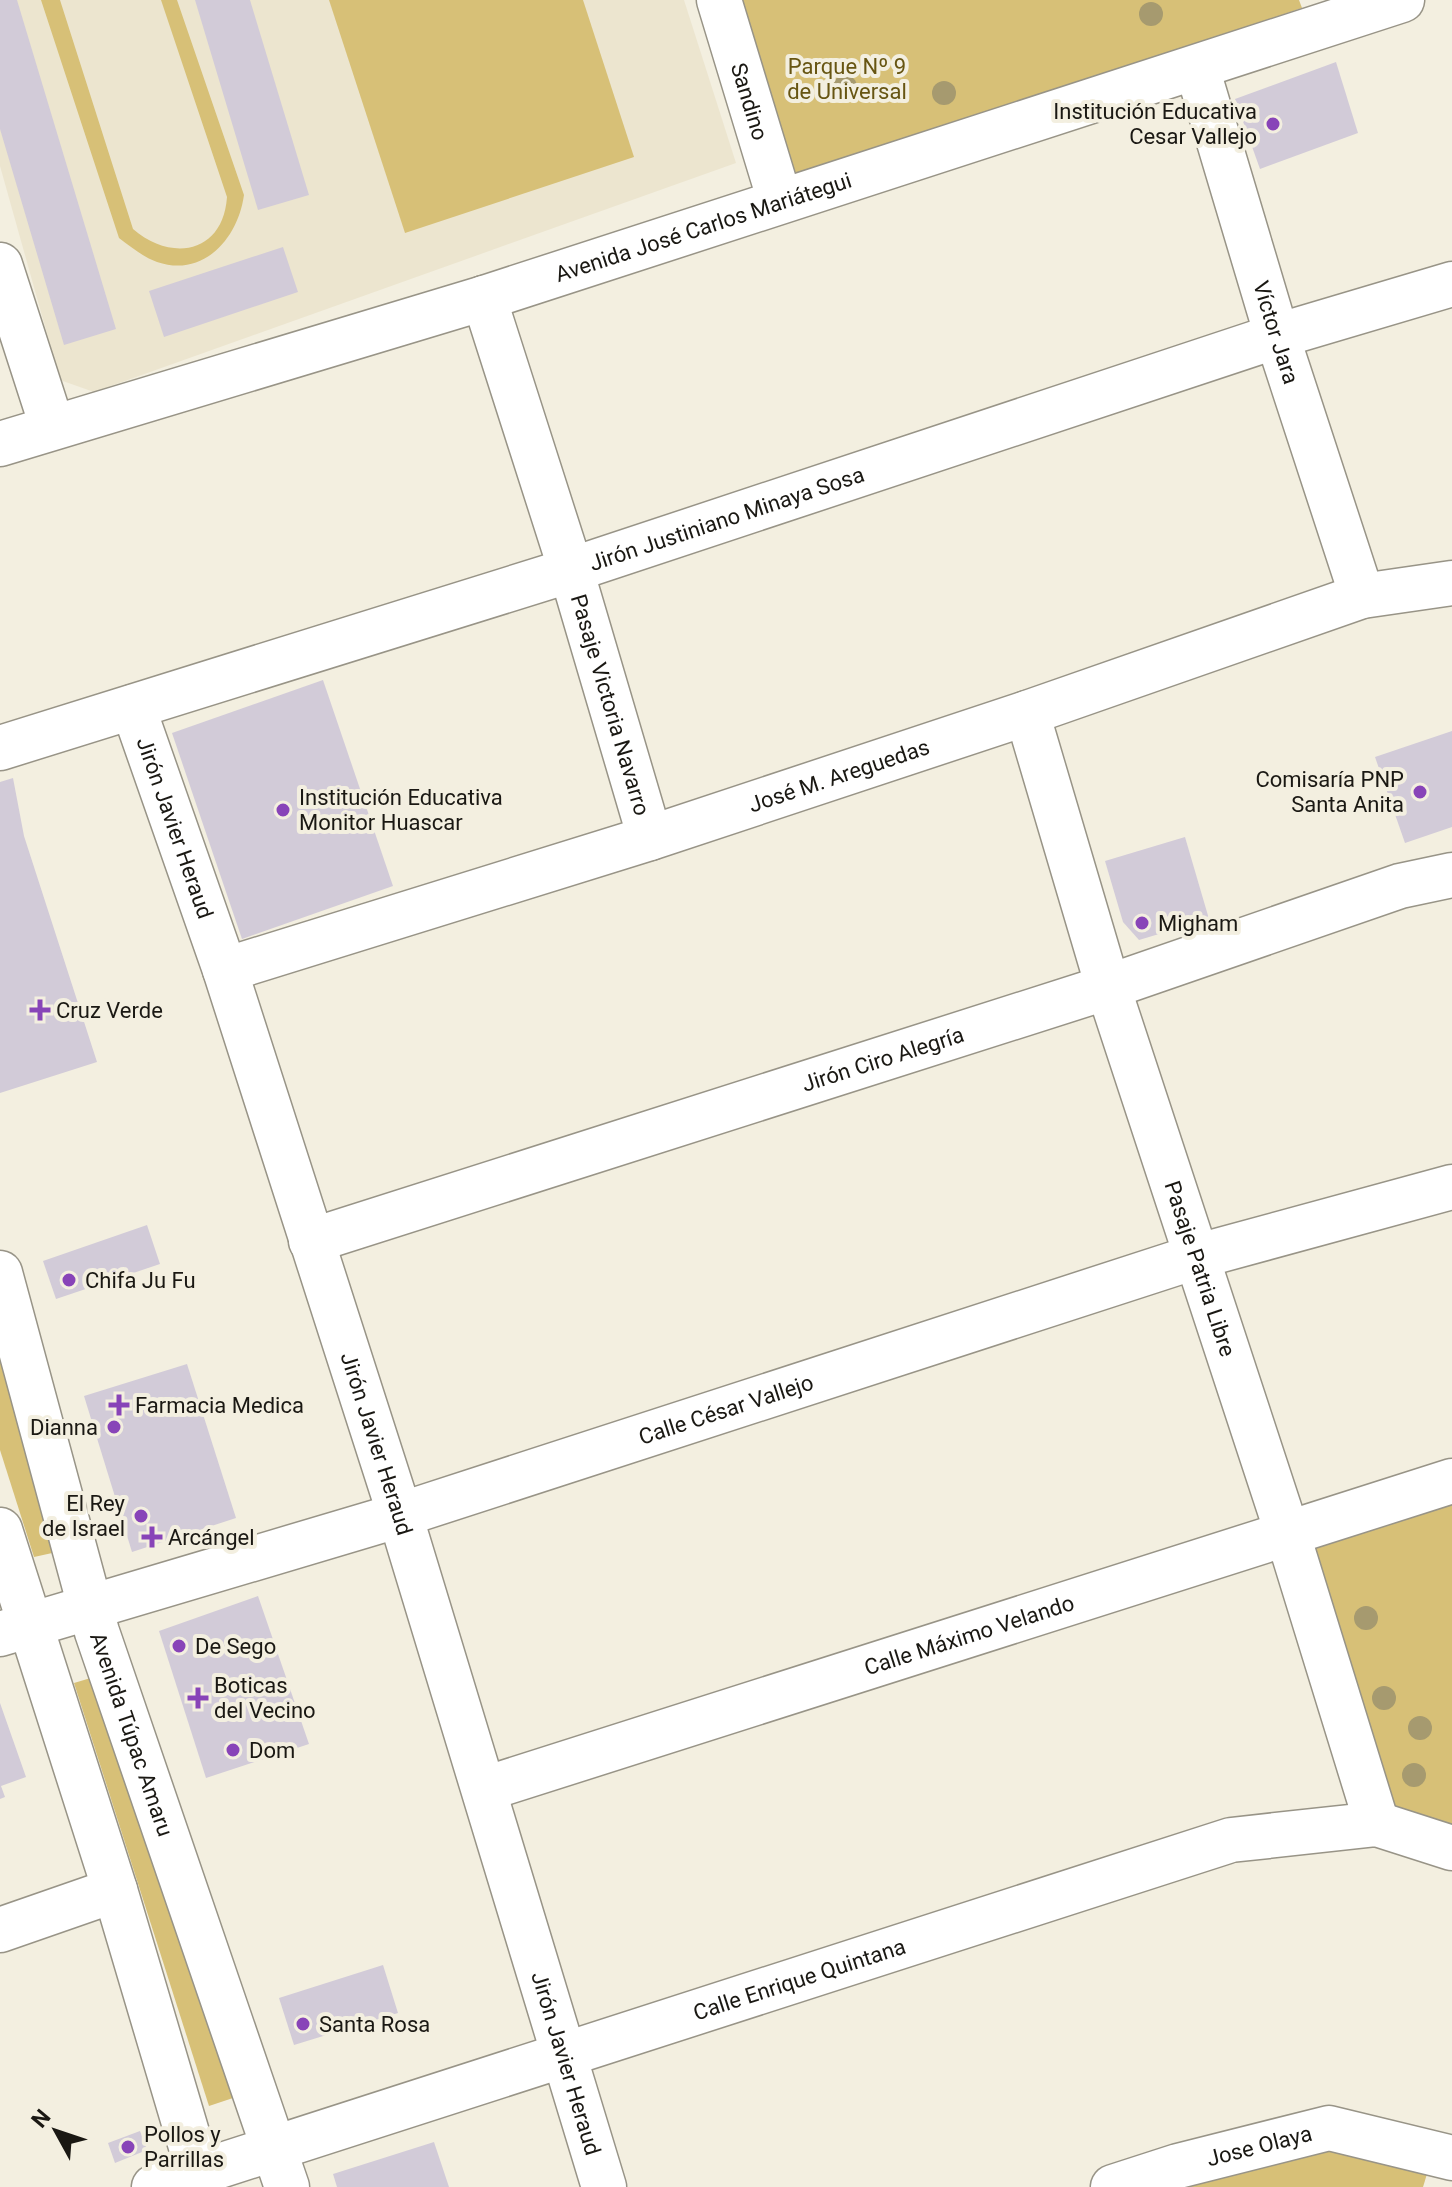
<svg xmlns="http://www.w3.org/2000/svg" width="1452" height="2187" font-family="Roboto,sans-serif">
  <rect width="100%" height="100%" fill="#f3efe0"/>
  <polygon fill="#ece5cf" points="0,0 684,0 736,163 94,392 60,380 0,166"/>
  <g fill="#d7c077">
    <path d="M41 0H60L133 229C171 262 223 254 227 197L161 0H177L244 195C238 238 204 278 157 262 143 257 131 247 119 238Z"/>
    <polygon points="329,0 583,0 634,157 405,233"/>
    <polygon points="740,0 1299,0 1302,8 793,181"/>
    <polygon points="0,1343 66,1550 34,1557 0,1450"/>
    <polygon points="1452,1503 1452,1827 1394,1813 1313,1544"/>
    <polygon points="104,1674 242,2095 209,2106 74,1683"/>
    <polygon points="1348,2136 1431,2161 1423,2187 1178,2187"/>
  </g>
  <g fill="#d2cbd8">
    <polygon points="0,0 17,0 116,329 64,345 0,129"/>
    <polygon points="195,0 250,0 309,195 258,210"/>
    <polygon points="1336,62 1358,133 1260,169 1235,99"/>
    <polygon points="283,247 298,292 164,337 149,291"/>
    <polygon points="323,680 393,886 242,939 172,733"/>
    <polygon points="1452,731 1452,827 1405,843 1375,757"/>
    <polygon points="13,778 24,836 97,1062 0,1093 0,782"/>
    <polygon points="1185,837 1209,919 1139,940 1123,922 1105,861"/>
    <polygon points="147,1225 160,1264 56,1299 43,1261"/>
    <polygon points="187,1364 236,1518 132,1552 84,1396"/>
    <polygon points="258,1596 309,1744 206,1778 159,1631"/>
    <polygon points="0,1703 26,1777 1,1786 5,1797 0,1799"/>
    <polygon points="383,1965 398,2013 294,2045 279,1998"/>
    <polygon points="140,2131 147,2150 115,2163 108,2143"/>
    <polygon points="434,2142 449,2187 337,2187 333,2174"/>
  </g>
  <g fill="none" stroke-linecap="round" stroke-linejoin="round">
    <g stroke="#989487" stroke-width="47">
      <g id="minor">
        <path id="s1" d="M719 0 780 201"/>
        <path id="s2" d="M1197 68 1277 336 1362 596"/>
        <polyline points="0,265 52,426"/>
        <path id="s3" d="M484 298 571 570 650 838"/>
        <path id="s4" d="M0 444 484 298 1402 0"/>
        <path id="s5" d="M133 707 225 970 400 1515 604 2187"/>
        <path id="s6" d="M1027 713 1108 987 1287 1532 1377 1824"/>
        <path id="s7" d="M0 748 571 570 1277 336 1452 284"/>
        <path id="s8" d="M225 970 650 838 1027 713 1362 596 1452 583"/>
        <path id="s9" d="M311 1241 1108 987 1400 886 1452 875"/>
        <path id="s10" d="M0 1273 97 1632 287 2187"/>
        <polyline points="0,1530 115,1890 203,2187"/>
        <path id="s11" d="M0 1634 400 1515 1195 1257 1452 1187"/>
        <path id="s12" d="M485 1789 1452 1481"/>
        <polyline points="0,1930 115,1890"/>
        <path id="s13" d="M154 2187 1231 1840 1377 1824 1452 1848"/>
        <path id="s14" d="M1113 2187 1178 2166 1329 2128 1452 2158"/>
      </g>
    </g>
    <use href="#minor" stroke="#fff" stroke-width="44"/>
  </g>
  <g fill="#a69a6f">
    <circle cx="1151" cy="14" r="12"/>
    <circle cx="845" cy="87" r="12"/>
    <circle cx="944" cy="93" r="12"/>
    <circle cx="1366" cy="1618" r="12"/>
    <circle cx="1384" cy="1698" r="12"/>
    <circle cx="1420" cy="1728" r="12"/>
    <circle cx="1414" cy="1775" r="12"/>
  </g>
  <g fill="#8844b8" stroke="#f3efe0" stroke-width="3">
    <circle cx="1273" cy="124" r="8"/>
    <circle cx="1420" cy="792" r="8"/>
    <circle cx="283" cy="810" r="8"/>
    <circle cx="1142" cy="923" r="8"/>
    <path d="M36 998h8v8h8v8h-8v8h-8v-8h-8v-8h8z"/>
    <circle cx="69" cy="1280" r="8"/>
    <path d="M115 1393h8v8h8v8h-8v8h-8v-8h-8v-8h8z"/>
    <circle cx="114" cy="1427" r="8"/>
    <circle cx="141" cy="1516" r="8"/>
    <path d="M148 1525h8v8h8v8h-8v8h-8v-8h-8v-8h8z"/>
    <circle cx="179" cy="1646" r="8"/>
    <path d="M194 1686h8v8h8v8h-8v8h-8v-8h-8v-8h8z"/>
    <circle cx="233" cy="1750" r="8"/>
    <circle cx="303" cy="2024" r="8"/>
    <circle cx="128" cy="2147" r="8"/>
  </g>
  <g text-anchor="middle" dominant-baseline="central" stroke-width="8" stroke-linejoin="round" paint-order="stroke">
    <g font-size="22" fill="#675512" stroke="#f3efe0">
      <text x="847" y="66">Parque Nº 9<tspan x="847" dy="25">de Universal</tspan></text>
    </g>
    <g font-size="22" fill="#1a1813" stroke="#f3efe0">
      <text stroke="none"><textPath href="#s1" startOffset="106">Sandino</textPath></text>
      <text stroke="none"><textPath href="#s4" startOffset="736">Avenida José Carlos Mariátegui</textPath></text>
      <text stroke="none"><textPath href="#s2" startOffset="276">Víctor Jara</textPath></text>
      <text stroke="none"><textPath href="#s7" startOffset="762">Jirón Justiniano Minaya Sosa</textPath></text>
      <text stroke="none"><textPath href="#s3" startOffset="426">Pasaje Victoria Navarro</textPath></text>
      <text stroke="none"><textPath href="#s8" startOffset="644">José M. Areguedas</textPath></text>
      <text stroke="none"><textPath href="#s5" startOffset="128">Jirón Javier Heraud</textPath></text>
      <text stroke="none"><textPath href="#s9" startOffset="600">Jirón Ciro Alegría</textPath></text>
      <text stroke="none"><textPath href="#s6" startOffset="582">Pasaje Patria Libre</textPath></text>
      <text stroke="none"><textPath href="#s11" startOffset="760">Calle César Vallejo</textPath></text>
      <text stroke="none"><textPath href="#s5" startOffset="776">Jirón Javier Heraud</textPath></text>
      <text stroke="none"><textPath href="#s12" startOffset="508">Calle Máximo Velando</textPath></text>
      <text stroke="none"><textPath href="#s10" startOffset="480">Avenida Túpac Amaru</textPath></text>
      <text stroke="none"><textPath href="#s13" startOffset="678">Calle Enrique Quintana</textPath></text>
      <text stroke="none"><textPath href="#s5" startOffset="1424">Jirón Javier Heraud</textPath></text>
      <text stroke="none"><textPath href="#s14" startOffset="152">Jose Olaya</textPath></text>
    </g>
    <g font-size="22" fill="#1a1813" stroke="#f3efe0" text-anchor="start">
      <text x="1257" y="111" text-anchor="end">Institución Educativa<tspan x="1257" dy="25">Cesar Vallejo</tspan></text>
      <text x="1404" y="779" text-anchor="end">Comisaría PNP<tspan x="1404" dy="25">Santa Anita</tspan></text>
      <text x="299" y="797">Institución Educativa<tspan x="299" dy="25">Monitor Huascar</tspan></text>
      <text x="1158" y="923">Migham</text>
      <text x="56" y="1010">Cruz Verde</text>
      <text x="85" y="1280">Chifa Ju Fu</text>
      <text x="135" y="1405">Farmacia Medica</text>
      <text x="98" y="1427" text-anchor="end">Dianna</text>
      <text x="125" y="1503" text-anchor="end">El Rey<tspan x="125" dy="25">de Israel</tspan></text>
      <text x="168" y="1537">Arcángel</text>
      <text x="195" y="1646">De Sego</text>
      <text x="214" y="1685">Boticas<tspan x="214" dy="25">del Vecino</tspan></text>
      <text x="249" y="1750">Dom</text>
      <text x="319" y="2024">Santa Rosa</text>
      <text x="144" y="2134">Pollos y<tspan x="144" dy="25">Parrillas</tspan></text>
    </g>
  </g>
  <g transform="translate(56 2131) rotate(310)" stroke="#f3efe0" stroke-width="6" paint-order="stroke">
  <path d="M0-6L14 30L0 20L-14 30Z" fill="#1a1813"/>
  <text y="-12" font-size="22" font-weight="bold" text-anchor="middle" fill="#1a1813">N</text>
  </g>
</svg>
